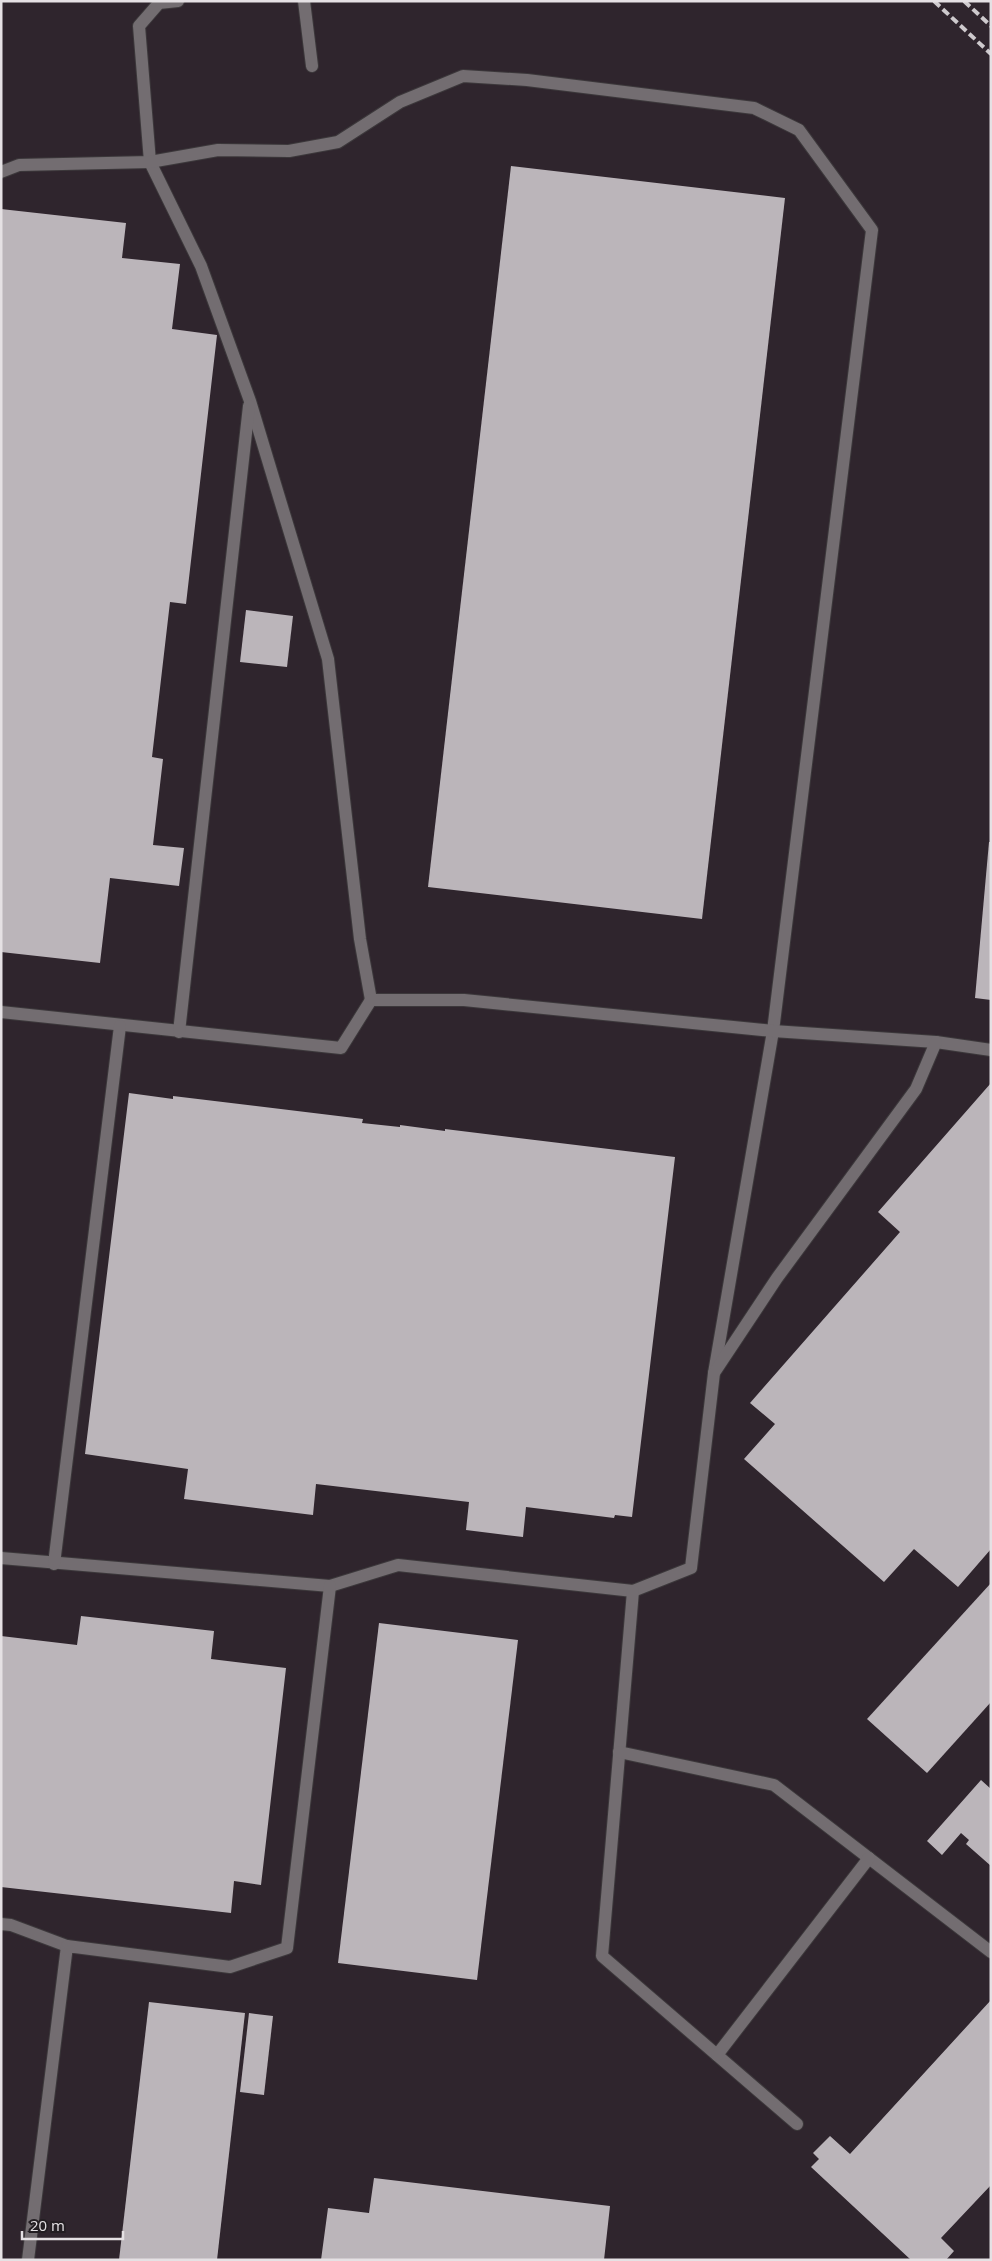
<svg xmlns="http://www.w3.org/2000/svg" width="992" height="2261" font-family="'Open Sans',sans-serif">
  <rect width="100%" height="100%" fill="#231e22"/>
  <rect fill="#2f252d" x="1" y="1" width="990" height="2259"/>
  <g fill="#bbb5ba">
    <polygon points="511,166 785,198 702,919 428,887"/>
    <polygon points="1,209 126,223 122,258 180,264 172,329 217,335 186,604 170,602 152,757 163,759 153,845 184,848 179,886 110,878 100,963 1,952"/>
    <polygon points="246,610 293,616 287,667 240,662"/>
    <polygon points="989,842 991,842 991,1000 975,998"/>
    <polygon points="991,1083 991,1549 958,1587 914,1549 884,1582 744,1459 775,1424 750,1403 900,1232 878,1212"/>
    <polygon points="129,1093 173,1099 173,1096 363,1119 362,1123 400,1127 400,1125 445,1131 445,1129 675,1157 632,1517 615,1515 614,1518 526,1507 523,1537 466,1530 469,1502 316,1484 313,1515 184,1499 188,1469 85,1454"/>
    <polygon points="991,1583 991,1702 927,1773 867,1719"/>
    <polygon points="81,1616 214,1631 211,1659 286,1668 261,1885 234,1881 231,1913 1,1887 1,1636 77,1645"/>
    <polygon points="379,1623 518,1640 477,1980 338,1963"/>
    <polygon points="981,1780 991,1789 991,1866 966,1844 969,1840 961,1833 942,1855 927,1841"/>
    <polygon points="991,2000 991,2185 941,2238 954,2251 946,2260 911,2260 811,2167 819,2159 813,2153 830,2136 850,2154"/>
    <polygon points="149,2002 245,2013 217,2260 119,2260"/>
    <polygon points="249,2013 273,2016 264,2095 240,2092"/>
    <polygon points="374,2178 610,2206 604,2260 321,2260 328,2208 369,2213"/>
  </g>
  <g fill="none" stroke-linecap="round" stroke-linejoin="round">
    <g stroke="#3c383b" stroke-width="14">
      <g id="minor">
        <polyline points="178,1 159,3 139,26 150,162 201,266 250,401 328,659 360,939 371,1000"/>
        <polyline points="304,1 312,66"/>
        <polyline points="1,172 19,165 150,162 218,150 289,151 338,142 400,102 463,76 527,80 754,108 799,130 872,230 773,1031 714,1373"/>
        <polyline points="1,1012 341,1048 371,1000 464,1000 773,1031 936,1042 991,1050"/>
        <polyline points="179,1032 249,406"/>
        <polyline points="1,1558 330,1586 398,1565 633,1591 691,1568 714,1373 777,1278 916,1089 936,1042"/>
        <polyline points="54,1564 120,1026"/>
        <polyline points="633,1591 602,1956 797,2124"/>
        <polyline points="619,1752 774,1785 991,1952"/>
        <polyline points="1,1924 11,1925 67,1946"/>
        <polyline points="717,2055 869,1858"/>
        <polyline points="28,2260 67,1946 230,1967 287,1948 330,1586"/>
      </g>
    </g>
    <use href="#minor" stroke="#736d71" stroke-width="12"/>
    <g stroke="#cecacd" stroke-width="4" stroke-dasharray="8 4" stroke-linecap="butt">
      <polyline points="934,1 991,54"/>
      <polyline points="964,1 991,26"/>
    </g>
  </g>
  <rect width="992" height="2261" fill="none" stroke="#e5e1e4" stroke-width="5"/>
  <path d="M22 2231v8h101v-8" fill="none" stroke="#e5e1e4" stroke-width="2.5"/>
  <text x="30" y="2231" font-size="15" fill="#e5e1e4" stroke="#231e22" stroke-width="4" paint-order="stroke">20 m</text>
</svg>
